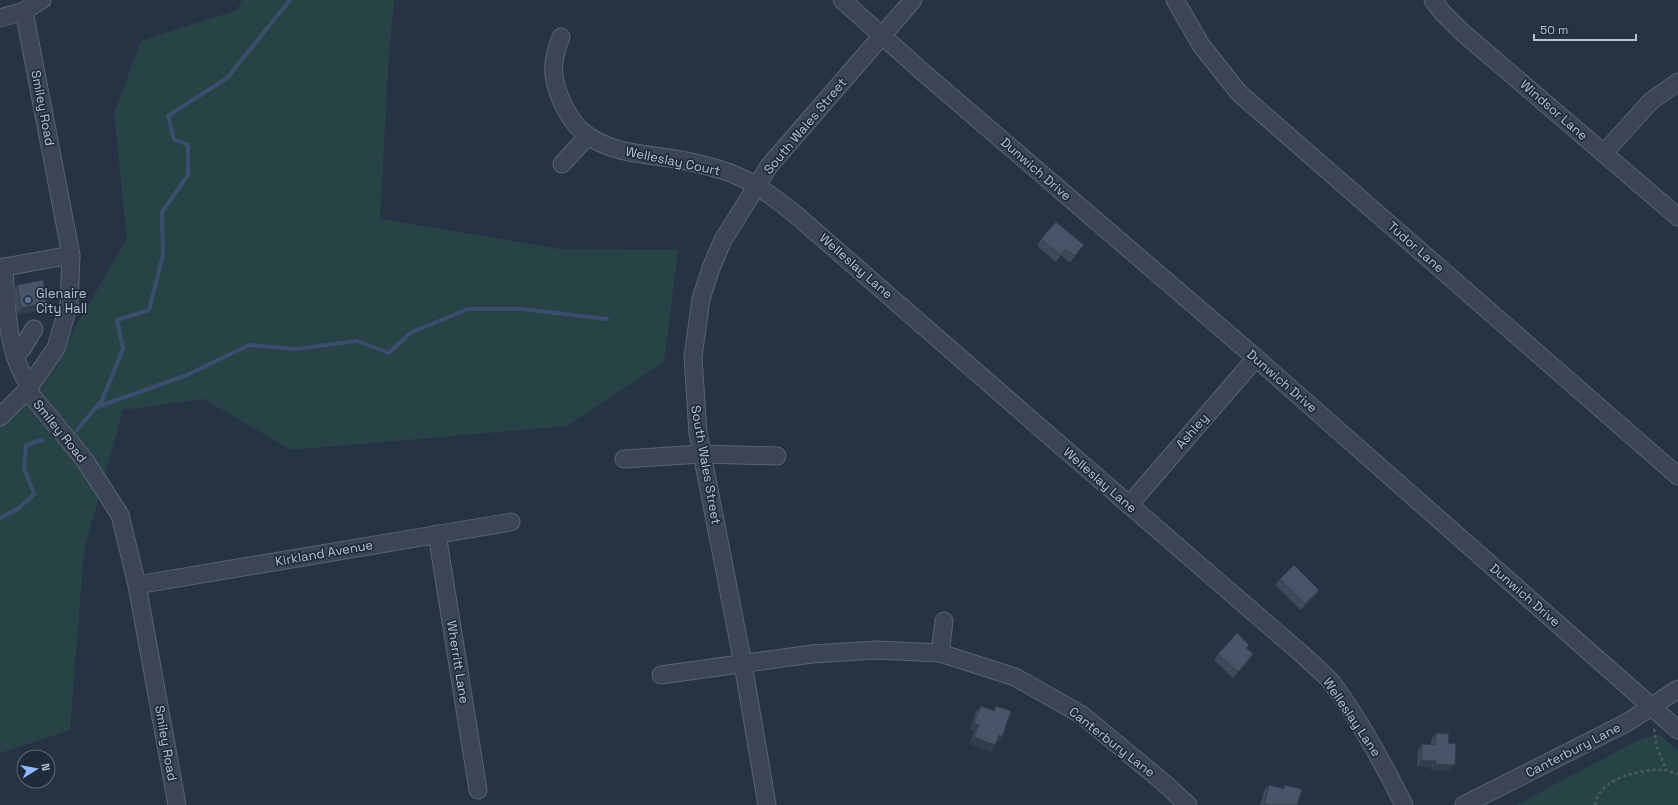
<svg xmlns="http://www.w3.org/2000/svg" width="1678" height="805" font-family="'Space Grotesk',sans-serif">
  <rect width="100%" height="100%" fill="#263345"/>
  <g fill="#284346">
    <polygon points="242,0 394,0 389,56 380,219 559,249 678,250 664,362 567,426 291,450 204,399 123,410 84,551 70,730 0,753 0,421 67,341 127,239 114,114 141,41 237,10"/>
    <polygon points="1660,735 1678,751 1678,805 1516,805 1635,742 1648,737"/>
  </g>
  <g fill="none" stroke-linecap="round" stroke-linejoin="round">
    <g stroke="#394f6d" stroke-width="4">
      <polyline points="97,407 187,375 249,345 296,349 357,341 389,353 410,333 468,309 521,309 607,319"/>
      <polyline points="77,430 102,400 123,349 117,320 149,310 163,255 162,212 188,175 188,145 174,139 168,116 227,78 290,0"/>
      <polyline points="0,518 19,508 34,494 24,468 26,445 42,440"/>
    </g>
    <g stroke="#596372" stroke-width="19">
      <g id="minor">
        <polyline points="842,0 925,74 1256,358 1678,730"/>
        <polyline points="1175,0 1201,45 1239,93 1678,476"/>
        <polyline points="1433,0 1442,12 1462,32 1678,217"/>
        <polyline points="0,18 24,11 42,0"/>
        <path d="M561 37C551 62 551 77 562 102 568 115 575 127 587 135 610 152 642 154 669 158 688 161 706 165 725 171 752 180 773 197 795 214L1045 432 1303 655C1312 664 1324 673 1332 683 1360 720 1383 763 1404 805"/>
        <polyline points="1604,153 1651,101 1678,82"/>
        <polyline points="562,164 588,136"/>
        <path d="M4 267C6 304 7 356 30 386"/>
        <polyline points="0,268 71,255"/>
        <polyline points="14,350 22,349 34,329"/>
        <polyline points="27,390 84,459 120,515 137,585 177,805"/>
        <polyline points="0,417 27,390 56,348 69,304 71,255 24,11"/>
        <polyline points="624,459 702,454 777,456"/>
        <polyline points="1129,505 1256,358"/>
        <polyline points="437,534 478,790"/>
        <polyline points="137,585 511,522"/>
        <polyline points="940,653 944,621"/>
        <polyline points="661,675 812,654 877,650 940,653 1015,677 1082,715 1163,782 1188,805"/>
        <polyline points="767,805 743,664 698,433 693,357 701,299 711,268 723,240 769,166 913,0"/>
        <polyline points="1464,805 1628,722 1678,689"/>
      </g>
    </g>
    <g stroke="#475f62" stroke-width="2.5" stroke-dasharray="3 3" stroke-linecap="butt">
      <polyline points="1654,729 1657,747 1666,770"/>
      <path d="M1595 805C1598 778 1643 768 1666 770 1670 771 1674 773 1678 774"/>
    </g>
    <use href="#minor" stroke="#3b4555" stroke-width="17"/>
  </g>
  <g fill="#3e495a">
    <polygon points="1041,239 1079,252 1070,263 1061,255 1056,262 1037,246"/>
    <polygon points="17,285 43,310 17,315 13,291"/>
    <polygon points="1280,579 1319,590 1315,596 1301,610 1275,585"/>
    <polygon points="1249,645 1247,648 1253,654 1249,661 1233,678 1214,660 1218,654"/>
    <polygon points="981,706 993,711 996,706 1002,737 997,743 996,743 995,745 991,752 970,744 974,731 970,729 976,712"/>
    <polygon points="1436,733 1448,743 1450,771 1431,770 1431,767 1417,767 1418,751 1422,744 1431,745 1431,740"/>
    <polygon points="1269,785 1283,788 1285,785 1297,805 1260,805 1264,791"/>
  </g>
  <g fill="#323c4a">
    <polygon points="1084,245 1079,252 1070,263 1074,256"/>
    <polygon points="47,303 43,310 17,315 21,308"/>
    <polygon points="1319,590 1315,596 1301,610 1305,604"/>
    <polygon points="1253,654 1249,661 1233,678"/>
    <polygon points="974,723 979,725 974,731 970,729"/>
    <polygon points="999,735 1002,737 997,743 994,742"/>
    <polygon points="974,737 995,745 991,752 970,744"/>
    <polygon points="1421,760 1436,761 1431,767 1417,767"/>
    <polygon points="1435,764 1455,765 1450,771 1431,770"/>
  </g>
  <g fill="#485569" stroke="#323c4a">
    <polygon points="1056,222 1084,245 1074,256 1066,249 1060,255 1041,239"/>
    <polygon points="43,280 47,303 21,308 17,285"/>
    <polygon points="1294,565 1319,590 1305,604 1280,579"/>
    <polygon points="1237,633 1249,645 1246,648 1253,654 1238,672 1218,654"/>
    <polygon points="981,706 994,711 996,706 1011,711 1002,737 999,735 995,745 974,737 979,725 974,723"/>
    <polygon points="1436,733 1449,734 1448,743 1456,744 1455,765 1435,764 1436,761 1421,760 1422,744 1435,745"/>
    <polygon points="1269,785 1284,789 1285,785 1302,789 1297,805 1269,805 1264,804"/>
  </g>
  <circle fill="#5c6f8a" stroke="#1f2a3a" stroke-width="1.5" cx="28" cy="300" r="4"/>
  <g text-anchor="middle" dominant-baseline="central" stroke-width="3.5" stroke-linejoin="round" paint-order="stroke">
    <g font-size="13" fill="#b8c1ce" stroke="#1f2a3a">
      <text transform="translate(43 108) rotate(79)">Smiley Road</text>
      <text transform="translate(1554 110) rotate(41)">Windsor Lane</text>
      <text transform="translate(805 126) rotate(-50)">South Wales Street</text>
      <text transform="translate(673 161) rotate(12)">Welleslay Court</text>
      <text transform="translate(1036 169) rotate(41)">Dunwich Drive</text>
      <text transform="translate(1416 247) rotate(41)">Tudor Lane</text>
      <text transform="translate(856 266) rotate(41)">Welleslay Lane</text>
      <text transform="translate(1282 381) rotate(41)">Dunwich Drive</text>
      <text transform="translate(60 431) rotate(51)">Smiley Road</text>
      <text transform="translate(1192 431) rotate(-49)">Ashley</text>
      <text transform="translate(706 465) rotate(80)">South Wales Street</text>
      <text transform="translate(1100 480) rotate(41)">Welleslay Lane</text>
      <text transform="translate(324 553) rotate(-10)">Kirkland Avenue</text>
      <text transform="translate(1525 595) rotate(41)">Dunwich Drive</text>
      <text transform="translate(458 662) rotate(81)">Wherritt Lane</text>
      <text transform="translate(1352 717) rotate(56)">Welleslay Lane</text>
      <text transform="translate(1112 742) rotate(38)">Canterbury Lane</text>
      <text transform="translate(166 743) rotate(80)">Smiley Road</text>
      <text transform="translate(1573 750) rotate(-27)">Canterbury Lane</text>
    </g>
    <g font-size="13" fill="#b8c1ce" stroke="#1f2a3a" text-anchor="start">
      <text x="36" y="293">Glenaire<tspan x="36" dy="15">City Hall</tspan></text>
    </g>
  </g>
  <g transform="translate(36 769) rotate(79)"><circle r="19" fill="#1f2a3a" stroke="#5c6675"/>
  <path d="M0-3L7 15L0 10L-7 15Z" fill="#8eb9fe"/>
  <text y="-6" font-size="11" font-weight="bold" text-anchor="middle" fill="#b8c1ce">N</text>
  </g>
  <path d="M1534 34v6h102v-6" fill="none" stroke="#b8c1ce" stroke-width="2"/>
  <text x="1540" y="34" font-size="12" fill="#b8c1ce" stroke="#1f2a3a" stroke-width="3" paint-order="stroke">50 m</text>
</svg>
